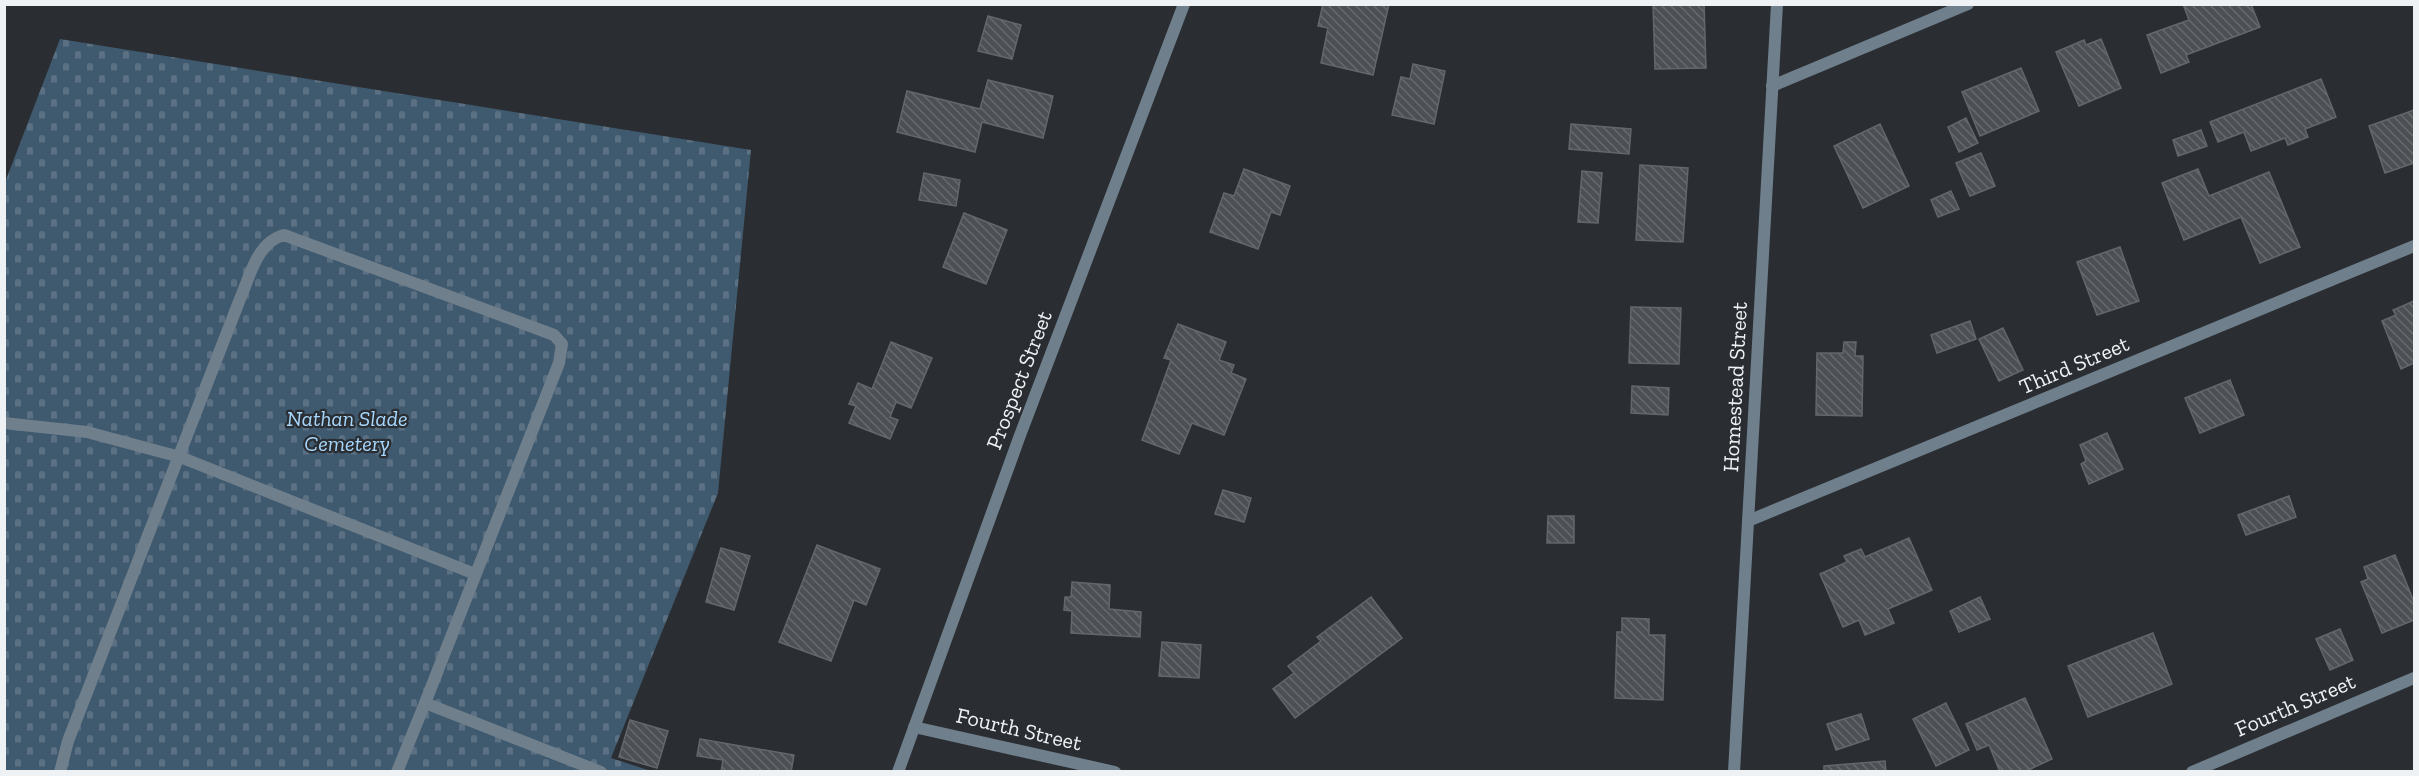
<svg xmlns="http://www.w3.org/2000/svg" width="2419" height="776" font-family="'Zilla Slab',serif">
  <defs>
    <pattern id="cemetery-stones" width="16" height="16" patternUnits="userSpaceOnUse" patternTransform="scale(1.5)"><rect width="16" height="16" fill="#3f596e"/><path d="M2 7V4a2 2 0 0 1 4 0v3zM10 15v-3a2 2 0 0 1 4 0v3z" fill="#5b7183"/></pattern>
    <pattern id="building-back-hatch" width="6" height="6" patternUnits="userSpaceOnUse" patternTransform="scale(1.5)"><rect width="6" height="6" fill="#4c5054"/><path d="M-1 5l2 2M0 0l6 6M5-1l2 2" fill="none" stroke="#666a6d"/></pattern>
  </defs>
  <rect width="100%" height="100%" fill="#2a2e32"/>
  <polygon fill="url(#cemetery-stones)" points="60,39 751,150 718,493 611,758 651,771 5,771 4,185"/>
  <g fill="url(#building-back-hatch)" stroke="#63676b" stroke-width="1.5">
    <polygon points="1323,4 1389,4 1373,75 1321,63 1328,28 1318,26"/>
    <polygon points="1653,4 1704,4 1706,68 1655,69"/>
    <polygon points="2183,4 2251,4 2260,27 2186,55 2189,62 2161,73 2147,35 2189,20"/>
    <polygon points="988,16 1021,25 1012,59 978,51"/>
    <polygon points="2101,39 2121,88 2079,106 2056,52 2084,40 2086,45"/>
    <polygon points="1413,64 1445,71 1434,124 1392,115 1401,77 1410,79"/>
    <polygon points="2021,68 2039,111 1980,136 1962,92"/>
    <polygon points="2321,79 2336,117 2305,129 2308,137 2288,145 2285,138 2251,151 2244,132 2218,142 2210,122"/>
    <polygon points="988,80 1053,96 1043,138 982,122 975,152 897,132 907,91 980,109"/>
    <polygon points="2414,110 2414,163 2385,173 2369,126"/>
    <polygon points="1966,118 1978,143 1959,152 1948,127"/>
    <polygon points="1571,124 1631,129 1629,154 1569,149"/>
    <polygon points="1880,124 1909,186 1863,208 1834,146"/>
    <polygon points="2201,130 2207,146 2178,156 2173,140"/>
    <polygon points="1981,153 1995,186 1970,196 1956,163"/>
    <polygon points="1640,165 1688,168 1683,242 1636,240"/>
    <polygon points="1244,169 1290,186 1280,215 1271,212 1258,249 1210,232 1224,193 1234,196"/>
    <polygon points="2198,169 2209,196 2269,172 2300,247 2260,263 2241,217 2184,240 2162,183"/>
    <polygon points="1582,171 1602,173 1598,223 1578,222"/>
    <polygon points="924,173 960,180 956,206 919,200"/>
    <polygon points="1951,191 1959,209 1938,217 1931,200"/>
    <polygon points="964,213 1007,230 986,284 943,267"/>
    <polygon points="2120,247 2139,301 2097,315 2077,262"/>
    <polygon points="2414,301 2414,363 2401,369 2382,321 2396,315 2393,310"/>
    <polygon points="1631,307 1681,308 1679,364 1629,363"/>
    <polygon points="1970,321 1976,339 1937,353 1931,335"/>
    <polygon points="1178,324 1226,342 1219,360 1234,365 1231,373 1246,379 1224,435 1192,423 1179,454 1142,440 1171,360 1164,358"/>
    <polygon points="2003,328 2023,370 1999,381 1979,339"/>
    <polygon points="891,342 932,358 911,408 896,402 890,417 898,420 890,439 849,423 856,406 849,404 858,383 872,389"/>
    <polygon points="1844,342 1856,342 1855,356 1863,356 1862,416 1816,415 1817,353 1843,353"/>
    <polygon points="2230,380 2244,415 2200,433 2185,398"/>
    <polygon points="1632,386 1669,388 1668,415 1631,413"/>
    <polygon points="2107,433 2123,469 2089,484 2081,464 2086,461 2080,445"/>
    <polygon points="1223,490 1251,498 1244,522 1215,514"/>
    <polygon points="2289,496 2296,517 2246,535 2238,515"/>
    <polygon points="1548,516 1574,516 1574,543 1547,543"/>
    <polygon points="1909,538 1932,590 1888,609 1894,623 1865,635 1859,620 1843,627 1820,574 1847,562 1844,556 1861,549 1865,557"/>
    <polygon points="817,545 880,569 866,605 854,600 831,661 779,642"/>
    <polygon points="721,548 750,556 734,610 706,602"/>
    <polygon points="2395,555 2414,602 2414,620 2382,633 2361,582 2368,579 2364,567"/>
    <polygon points="1072,582 1110,585 1109,609 1141,612 1140,637 1071,633 1072,611 1064,610 1065,597 1071,597"/>
    <polygon points="1371,597 1402,638 1295,718 1273,689 1294,673 1288,666 1321,641 1317,637"/>
    <polygon points="1980,597 1990,619 1959,632 1950,611"/>
    <polygon points="1622,618 1649,619 1649,635 1665,635 1663,700 1615,698 1617,632 1622,632"/>
    <polygon points="2340,629 2353,660 2330,670 2316,639"/>
    <polygon points="2153,633 2172,684 2088,717 2068,666"/>
    <polygon points="1162,642 1201,645 1199,678 1159,676"/>
    <polygon points="2025,698 2052,759 2024,772 2000,772 1989,745 1977,750 1966,724"/>
    <polygon points="1946,703 1969,750 1936,766 1913,719"/>
    <polygon points="1861,714 1869,739 1836,750 1827,724"/>
    <polygon points="630,720 668,731 657,768 619,757"/>
    <polygon points="700,739 794,755 791,772 721,772 723,760 697,756"/>
    <polygon points="1885,761 1886,772 1824,772 1824,766"/>
  </g>
  <g fill="none" stroke-linecap="round" stroke-linejoin="round">
    <g stroke="#6f7f8c" stroke-width="12">
      <polyline points="4,423 87,432 180,457 475,574"/>
      <path d="M60 772 68 741 240 299C250 276 257 242 284 235L554 335 562 344 559 363 425 703"/>
      <polyline points="397,772 425,703 601,772"/>
    </g>
    <g stroke="#6f7f8c" stroke-width="12">
      <polyline points="1772,86 1968,4"/>
      <polyline points="1748,521 2414,246"/>
      <polyline points="914,727 1115,772"/>
      <polyline points="1734,772 1777,4"/>
      <polyline points="2192,772 2414,678"/>
    </g>
    <polyline stroke="#6f7f8c" stroke-width="12" points="898,772 1019,438 1184,4"/>
  </g>
  <g text-anchor="middle" dominant-baseline="central" stroke-width="4.5" stroke-linejoin="round" paint-order="stroke">
    <g font-size="22" fill="#eff2f4" stroke="#2a2e32">
      <text transform="translate(2074 365) rotate(-23)">Third Street</text>
      <text transform="translate(1019 380) rotate(-69)">Prospect Street</text>
      <text transform="translate(1735 387) rotate(-87)">Homestead Street</text>
      <text transform="translate(2295 705) rotate(-23)">Fourth Street</text>
      <text transform="translate(1019 729) rotate(13)">Fourth Street</text>
    </g>
    <g font-size="22" font-style="italic" fill="#a7d7fd" stroke="#2a2e32">
      <text x="347" y="418">Nathan Slade<tspan x="347" dy="25">Cemetery</tspan></text>
    </g>
  </g>
  <rect width="2419" height="776" fill="none" stroke="#eff2f4" stroke-width="12"/>
</svg>
